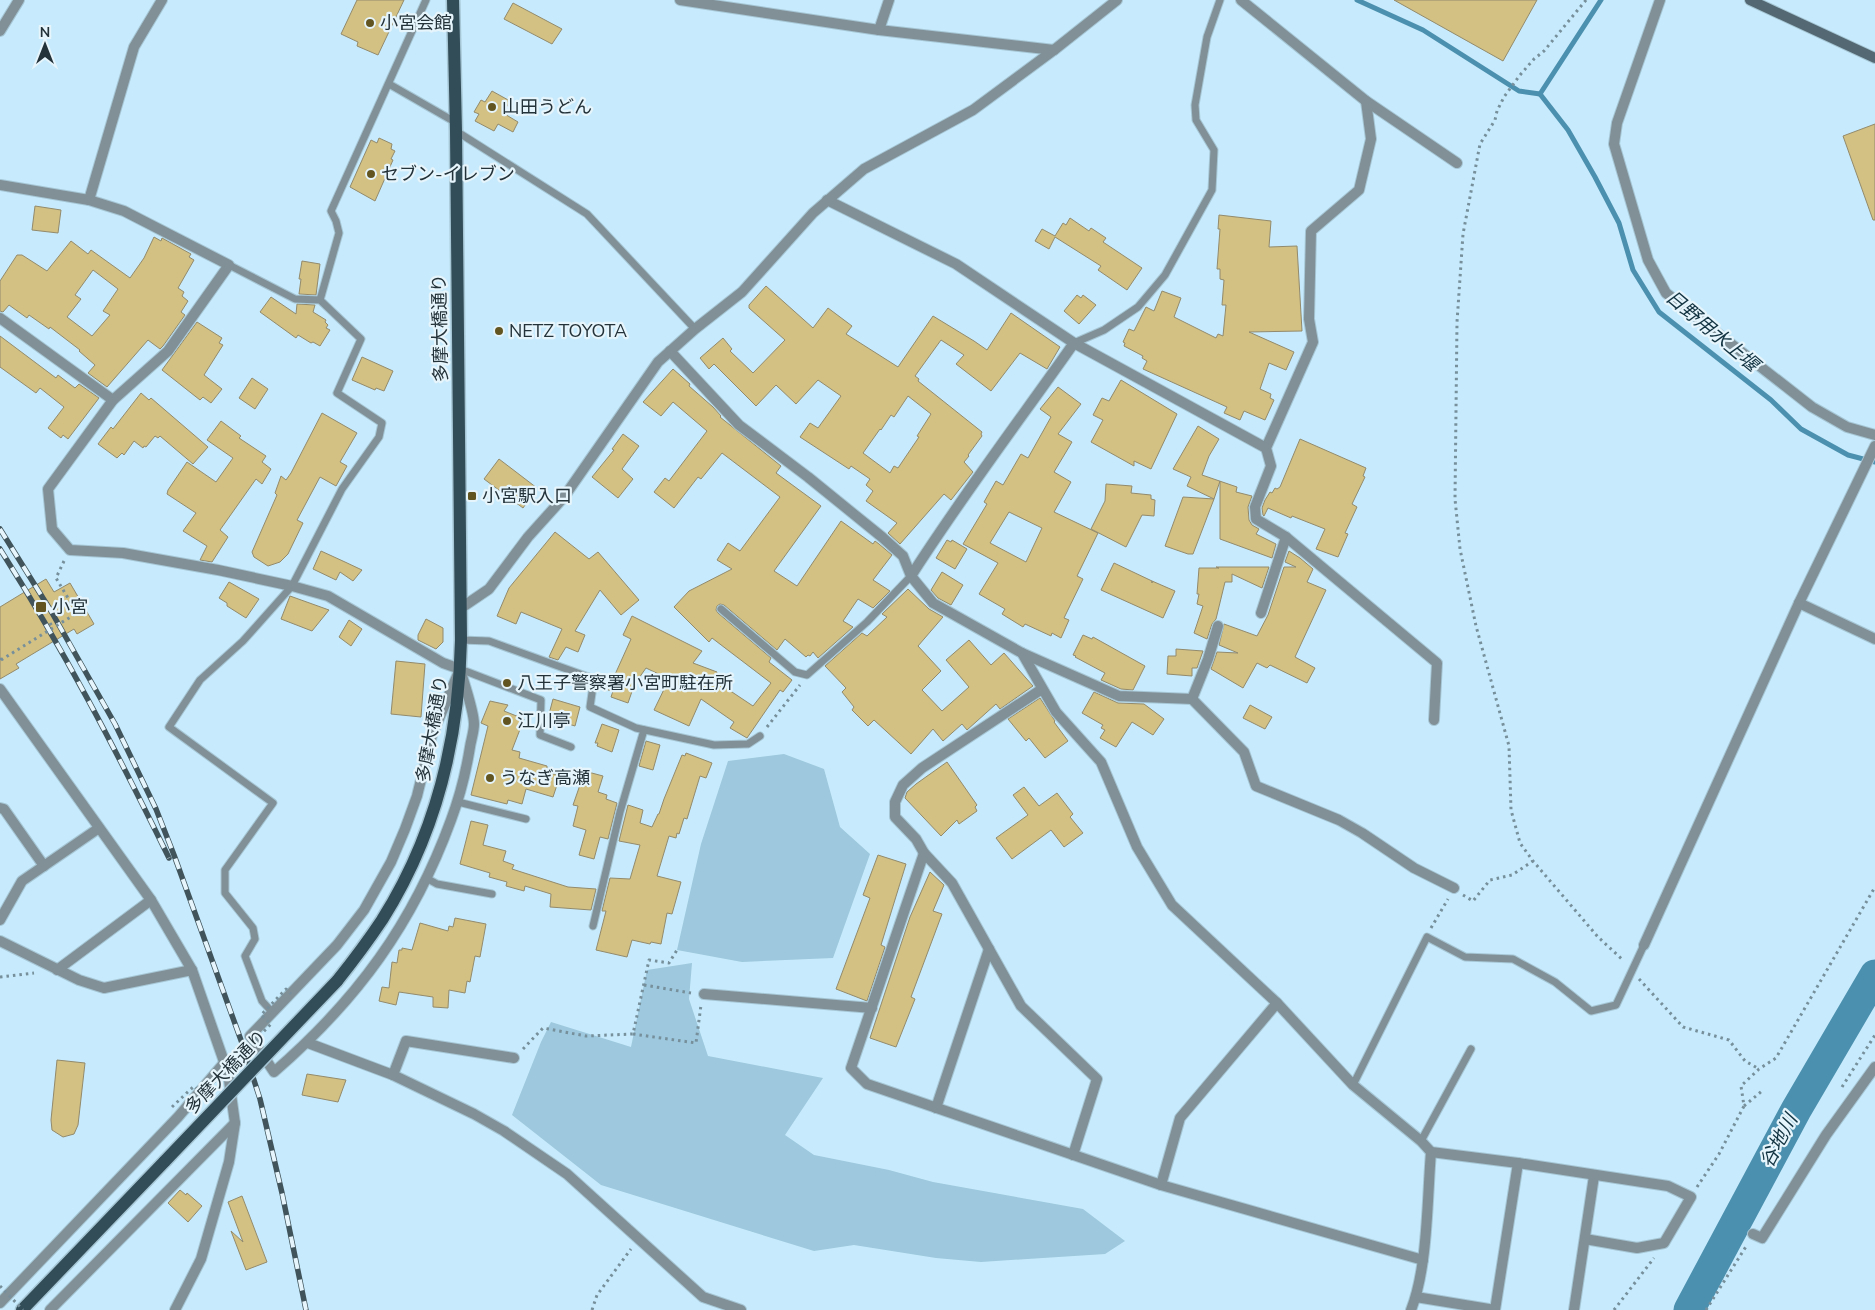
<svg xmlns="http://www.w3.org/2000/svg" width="1875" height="1310" font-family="'Nunito Sans','Noto Sans JP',sans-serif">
  <rect width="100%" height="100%" fill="#c7ebfc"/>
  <g fill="#9dc8dd">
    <polygon points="784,754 824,769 840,827 870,854 833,958 742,962 677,950 701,844 728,761"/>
    <polygon points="692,963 689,999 708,1056 823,1078 785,1135 814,1155 889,1170 933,1182 1083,1209 1125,1241 1105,1254 981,1262 936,1258 854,1245 814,1251 601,1185 512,1115 541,1042 551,1022 631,1047 647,970"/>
  </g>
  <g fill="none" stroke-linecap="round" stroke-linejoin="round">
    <g stroke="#4c90af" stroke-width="5">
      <polyline points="1357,0 1423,30 1519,91 1540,94"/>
      <polyline points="1540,94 1568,130 1595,177 1619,223 1633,270 1659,312 1771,400 1801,429 1848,455 1875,462"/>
      <polyline points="1540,94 1601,0"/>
    </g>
    <polyline stroke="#4c90af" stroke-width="31" points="1689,1310 1796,1110 1875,975"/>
  </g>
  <g fill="#d2c183" stroke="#938a6c" fill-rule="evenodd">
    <polygon points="357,0 404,0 378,55 357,46 358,42 341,34"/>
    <polygon points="1394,0 1537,0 1503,61"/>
    <polygon points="513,3 562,29 552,44 504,19"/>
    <polygon points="492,91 510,101 503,113 518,122 513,132 498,124 494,131 475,121 479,114 474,112 481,100 485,102"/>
    <polygon points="1875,124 1875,220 1873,220 1843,136"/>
    <polygon points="379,138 392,144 391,149 395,151 391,159 393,160 375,201 350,187 371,140 377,143"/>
    <polygon points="35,206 61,210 58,233 32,230"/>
    <polygon points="1219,215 1271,221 1269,247 1297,246 1302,331 1249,332 1294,352 1286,370 1269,363 1260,389 1271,394 1270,398 1274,400 1265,420 1244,411 1240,420 1224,413 1227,407 1143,369 1147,361 1142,358 1143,356 1124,346 1125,343 1123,342 1129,329 1134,331 1146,307 1154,311 1162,291 1181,298 1174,317 1216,338 1218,334 1223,336 1226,305 1222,305 1224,280 1220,279 1220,269 1217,269 1220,229 1218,229"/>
    <polygon points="1070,218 1089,231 1091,228 1106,238 1103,242 1142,268 1127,290 1098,270 1101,266 1055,237 1049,249 1035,241 1042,229 1055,236 1063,223 1066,225"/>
    <path d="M154 237 161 241 162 238 191 254 189 257 194 260 178 288 184 292 182 296 188 301 181 312 185 315 163 346 160 349 148 340 107 387 88 373 95 365 79 351 80 350 50 327 49 329 29 315 27 318 9 305 3 312 0 311V281L17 255H22L47 271 71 241 88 254 91 250 130 278 144 258ZM93 270 118 289 103 311 110 315 92 336 67 317 81 299 75 295Z"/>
    <polygon points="302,261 320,264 316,295 299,294 301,279 299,279"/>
    <path d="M766 286 813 328 828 308 852 326 846 334 898 367 933 316 974 341 987 350 1011 313 1060 347 1047 369 1020 353 991 391 956 364 964 355 941 340 915 376 919 379 918 381 982 432 981 434 982 436 968 455 969 456 964 462 973 472 951 500 944 494 900 544 888 533 897 523 866 501 873 491 866 485 870 479 851 466 849 469 800 437 810 423 818 428 841 396 818 380 796 404 776 385 756 406 714 364 709 369 700 358 723 338 732 349 730 351 753 373 785 340 749 308V305ZM908 396 931 414 917 436 919 437 898 468 894 466 890 473 863 453 880 429 881 430 891 415 894 417Z"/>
    <polygon points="1077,295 1081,298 1083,295 1096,305 1079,324 1064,311"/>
    <polygon points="271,297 296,314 297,304 315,305 313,312 326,320 325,322 328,325 326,328 330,330 320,346 313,342 311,343 298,335 296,338 260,312"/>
    <polygon points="197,322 222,338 219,343 223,345 204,375 222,389 211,403 203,397 200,400 162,370"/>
    <polygon points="0,336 56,378 58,375 75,388 79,384 99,398 68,439 63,435 61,438 48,428 64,407 40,388 36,393 0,367"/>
    <polygon points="362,357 393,371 384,391 376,388 375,390 352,380"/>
    <polygon points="673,369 690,384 689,386 713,407 721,416 720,417 781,466 776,473 821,506 774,571 797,586 841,521 873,544 875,541 879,544 892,555 873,580 890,591 873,608 858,599 843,621 853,627 818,658 813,652 810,656 808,655 806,657 785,639 777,650 724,605 720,604 717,606 716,610 718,613 771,658 769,662 792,680 783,692 780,690 747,738 730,728 734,722 701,699 689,726 654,710 669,679 646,668 639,678 637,677 628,703 611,697 613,691 608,690 631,639 623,635 632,616 702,651 693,663 717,672 714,680 753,706 771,683 712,638 709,642 674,607 689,591 732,569 717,560 728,543 740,551 780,497 722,453 701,479 698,477 674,508 654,492 665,478 669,481 707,431 673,402 661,416 643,402"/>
    <polygon points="252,378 268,389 255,409 239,398"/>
    <polygon points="1121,380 1177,414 1151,469 1134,461 1134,466 1091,442 1103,420 1093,415 1102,398 1109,401"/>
    <path d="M1058 387 1081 404 1058 434 1072 442 1054 472 1071 482 1054 512 1098 533 1077 576 1083 579 1064 618 1069 620 1061 638 1052 633 1051 636 1025 624 1023 627 1002 614 1005 609 979 594 998 563 963 544 987 504 984 502 996 481 1003 485 1021 454 1028 458 1051 417 1040 409ZM1009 512 1042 528 1026 562 990 543Z"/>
    <polygon points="141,393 149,400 151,398 208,447 193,464 160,436 158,438 155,436 146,447 144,446 143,448 134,441 124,455 122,453 117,458 98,444 111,427 113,429"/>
    <polygon points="322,413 357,433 340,462 347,466 336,486 320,477 297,520 303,523 288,554 280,562 268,566 254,557 252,552 277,495 275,493 281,476 286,480 291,473"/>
    <polygon points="221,421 241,436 239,438 266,456 262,462 271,469 262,484 256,479 220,530 228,537 212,562 200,560 207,546 183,531 196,513 167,494 168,490 187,462 216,482 233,458 207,440"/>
    <polygon points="1198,426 1219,439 1209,456 1202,475 1237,487 1236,492 1252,496 1248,507 1249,520 1252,525 1259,529 1256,534 1276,544 1272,558 1220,539 1220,481 1214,499 1187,486 1191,477 1173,469"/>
    <polygon points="623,434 639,446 622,469 633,479 618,498 592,477 614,450 612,449"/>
    <polygon points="1300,439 1366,468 1363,476 1365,477 1352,504 1357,507 1345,533 1348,534 1338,557 1316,549 1325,529 1292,516 1291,518 1268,508 1264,516 1263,515 1262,508 1265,500 1270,492 1272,493 1275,488 1277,489 1280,487"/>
    <polygon points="499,459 537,488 523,508 484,479"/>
    <polygon points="1106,484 1132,486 1131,493 1151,495 1151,499 1155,500 1154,516 1142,515 1126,547 1091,529 1105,501"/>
    <polygon points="1183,497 1214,499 1193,554 1188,554 1165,546"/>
    <polygon points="555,532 589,559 598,552 639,600 621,615 600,590 575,631 585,635 578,652 566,647 558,660 549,657 562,629 521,612 516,624 497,616 509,588"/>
    <polygon points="947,540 951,542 952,540 967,549 955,569 936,558"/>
    <polygon points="321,551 345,562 362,570 353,581 340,572 336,580 313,569"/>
    <polygon points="1289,551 1300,558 1313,569 1307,582 1326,590 1295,657 1315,668 1307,683 1270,665 1267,668 1257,663 1243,688 1211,669 1217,652 1238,653 1219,645 1224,624 1257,636 1268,615 1284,567 1296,567 1285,562"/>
    <polygon points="1114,563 1152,581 1152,583 1152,581 1175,591 1163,618 1101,590"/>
    <polygon points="1216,567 1269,567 1262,588 1232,574 1232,582 1225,582 1216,619 1212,624 1207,639 1194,633 1203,606 1197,604 1199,594 1197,594 1199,568 1219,568"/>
    <polygon points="942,572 963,585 951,605 938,598 931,590"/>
    <polygon points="46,579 54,592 70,583 94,624 77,634 74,629 16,664 19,668 0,679 0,607"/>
    <polygon points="229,582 259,599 246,618 227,606 227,603 219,598"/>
    <polygon points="908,589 929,609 943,617 918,646 941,671 922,690 942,711 969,687 946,660 969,640 991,665 1004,653 1033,686 1000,709 996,704 967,730 962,724 943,741 933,729 911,754 874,720 868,726 852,710 854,707 842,692 846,688 825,666 862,633 867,636 887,617 882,614"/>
    <polygon points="290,596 329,610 312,631 281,619"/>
    <polygon points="426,619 443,628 443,642 436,649 418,640 418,635"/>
    <polygon points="349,620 362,629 351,646 339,637"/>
    <polygon points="1083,635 1092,639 1093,637 1145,666 1133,690 1121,689 1101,680 1105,673 1075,657 1076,656 1073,655"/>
    <polygon points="1176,649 1203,651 1197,668 1192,668 1192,676 1167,674 1168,656 1176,656"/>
    <polygon points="396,661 425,664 421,717 391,714"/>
    <polygon points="1094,692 1118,703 1144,704 1164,719 1153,735 1132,722 1116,747 1100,738 1105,730 1101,728 1103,725 1082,713"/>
    <polygon points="1040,698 1055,721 1054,722 1068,741 1045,758 1029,738 1026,741 1008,719"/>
    <polygon points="553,699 580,707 575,726 548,718"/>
    <polygon points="490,701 508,705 504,711 524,719 512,750 520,752 519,758 547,766 547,772 560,776 553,797 526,789 522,804 508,800 507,804 471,795 488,726 481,723"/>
    <polygon points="1250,705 1272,717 1265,729 1243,718"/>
    <polygon points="602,724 619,730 612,752 597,746 598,743 595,743"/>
    <polygon points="646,741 660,745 653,770 639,766"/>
    <polygon points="686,753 712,763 706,778 700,776 687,819 684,818 679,834 677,833 676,838 669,836 657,876 681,882 672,914 667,913 661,944 651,942 650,944 632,940 627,957 596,950 606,911 602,911 610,878 630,879 640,845 619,841 628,805 643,810 640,823 652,827 658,814 659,814 664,799 682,755 685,756"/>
    <polygon points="947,762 977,805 975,807 977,811 959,824 957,820 941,836 905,798 907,792 916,784"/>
    <polygon points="588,772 603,776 598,792 607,795 606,799 617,803 608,839 600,837 594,859 579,855 586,830 573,826 578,806 573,805 581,782 585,783"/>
    <polygon points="1024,787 1039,806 1057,793 1073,814 1070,817 1083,833 1064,847 1051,830 1012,859 996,838 1028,815 1013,795"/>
    <polygon points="471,821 488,825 483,845 506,851 503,861 514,865 512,869 568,887 596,889 591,910 550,907 551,894 525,886 524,891 506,886 507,882 489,877 490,873 460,864"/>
    <polygon points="878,855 906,864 881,945 885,947 867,1001 836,989 870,898 863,895"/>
    <polygon points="930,872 944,885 933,911 942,914 911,997 915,999 896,1047 870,1038 910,917"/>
    <polygon points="455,918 486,924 480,957 475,956 470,982 467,981 465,993 449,990 448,1008 433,1007 433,997 399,992 396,1005 379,1001 382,987 389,988 392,962 397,963 399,950 402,950 402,948 412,950 420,923 448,931 449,926 453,927"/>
    <polygon points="57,1060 85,1063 78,1125 74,1134 63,1137 52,1130 51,1120"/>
    <polygon points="307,1074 346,1080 338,1102 302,1095"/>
    <polygon points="180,1190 186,1195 187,1193 202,1206 188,1222 168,1203"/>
    <polygon points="242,1196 267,1262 246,1270 231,1231 243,1242 228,1202"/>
  </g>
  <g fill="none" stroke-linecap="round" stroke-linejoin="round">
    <g stroke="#a6c6d5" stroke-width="9">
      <g id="lane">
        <polyline points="389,84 455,122"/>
        <polyline points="456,131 587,214 695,329"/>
        <polyline points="229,265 295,299 320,300 361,339 337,393 382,423 379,437 342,489 292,586 243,641 200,680 169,727 273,803 225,870 225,893 253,928 255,939 245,956 262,1001 273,1013"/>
        <polyline points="320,300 339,233 336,221 331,211 426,0"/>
        <polyline points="1074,343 1104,330 1138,307 1165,275 1212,190 1214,150 1196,120 1195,105 1207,37 1220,0"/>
        <polyline points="721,609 795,672 807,675 867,622 911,576"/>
        <polyline points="461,640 489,641 594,679 590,707 636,728 714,745 748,744 760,736"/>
        <polyline points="460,669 541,700 540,735 571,747"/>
        <polyline points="458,802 526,819"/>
        <polyline points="428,879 437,884 492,894"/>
        <polyline points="593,926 620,812 644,730"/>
        <polyline points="1353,1085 1427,937 1465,957 1513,959 1555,982 1591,1011 1616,1005 1644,945"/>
        <polyline points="1421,1141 1471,1049"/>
      </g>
    </g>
    <g stroke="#a6c6d5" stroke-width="12">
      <g id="street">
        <polyline points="680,0 879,30 1054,50"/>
        <polyline points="1241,0 1366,101 1457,163"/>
        <polyline points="1660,0 1617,123 1614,144 1648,260 1666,293 1812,407 1847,427 1875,435"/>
        <polyline points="879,30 889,0"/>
        <polyline points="0,31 19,0"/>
        <polyline points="1366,101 1371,139 1359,190 1311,231 1309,319 1313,342 1266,448 1271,466 1255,507 1256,519 1286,537 1437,663 1434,720"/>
        <polyline points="0,185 89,200 124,211 229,265 168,351 113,400 48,489 52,529 70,550 123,553 218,570 292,586 328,596 443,663 460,669"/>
        <polyline points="89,200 134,47 162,0"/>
        <polyline points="827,200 956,264 1074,343 1266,448"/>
        <polyline points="0,318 113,400"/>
        <polyline points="670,351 739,425 808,477 882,537 903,556 911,576 933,603 1022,653 1056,712 1101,762 1137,847 1172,905 1277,1003 1353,1085 1421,1141 1431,1152 1518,1163 1668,1186 1691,1197 1664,1243 1637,1248 1585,1239"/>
        <path d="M911 576C962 496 1019 421 1074 343"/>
        <polyline points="1799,603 1875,639"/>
        <polyline points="461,608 489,589 528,537 564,497 658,362 695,329 742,292 813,213 864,169 973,110 1054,50 1117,0"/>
        <polyline points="1261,613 1286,537"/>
        <polyline points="1022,653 1119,696 1192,699 1244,752 1256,786 1339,820 1362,833 1414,868 1454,888"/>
        <path d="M460 669C464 683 474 711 474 724 474 732 471 740 470 747 466 772 460 796 451 820 413 924 357 1000 274 1072L250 1036 337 945 364 910 391 862 405 829 417 796 432 735Z"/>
        <polyline points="0,689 151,900 192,970 228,1073 235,1123 229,1162 201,1259 175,1310"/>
        <polyline points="1042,689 922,768 903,785 895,802 895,817 916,839 924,853 952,883 1021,1006 1097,1079 1073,1155"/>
        <polyline points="1192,699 1208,659 1218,626"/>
        <polyline points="0,808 4,809 44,866"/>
        <polyline points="924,853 851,1068 867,1084 1161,1185 1423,1260"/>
        <polyline points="0,920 22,881 99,828"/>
        <polyline points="0,941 79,980 104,988 192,970"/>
        <polyline points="1644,945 1799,603 1875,446"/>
        <polyline points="57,970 151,900"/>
        <polyline points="704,994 872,1008"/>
        <polyline points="308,1043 393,1075 474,1114 504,1131 567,1174 703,1297 741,1310"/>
        <polyline points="393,1075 406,1041 514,1058"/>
        <polyline points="936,1108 989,949"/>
        <polyline points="1161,1185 1180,1118 1277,1003"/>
        <polyline points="1753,1234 1762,1238 1826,1135 1875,1067"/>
        <polyline points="1416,1297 1495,1310"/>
        <polyline points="0,1303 178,1117 225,1062"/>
        <polyline points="50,1310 235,1123"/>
        <path d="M1411 1310C1428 1267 1427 1200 1431 1152"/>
        <polyline points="1495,1310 1518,1163"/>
        <polyline points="1574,1310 1594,1176"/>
      </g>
    </g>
    <g stroke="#a6c6d5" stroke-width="12">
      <polyline id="secondary" points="1750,0 1875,58"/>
    </g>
    <g stroke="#a6c6d5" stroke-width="15">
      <g id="primary">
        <path d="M337 981C353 961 368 941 382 920 435 836 459 739 461 640L456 131 453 0"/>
        <polyline points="22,1310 165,1161"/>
      </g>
    </g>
    <g stroke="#768f9b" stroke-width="3" stroke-dasharray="2.5 4" stroke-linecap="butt">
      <polyline points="1586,0 1544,51 1534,59 1520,75 1504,97 1497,111 1495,120 1480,144 1463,234 1457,322 1455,499 1460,549 1476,626 1509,746 1511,810 1520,843 1533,861 1598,937 1624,961"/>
      <polyline points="64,561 56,578 77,613"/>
      <polyline points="50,623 53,628"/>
      <polyline points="0,658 1,660"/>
      <polyline points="767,727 800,685"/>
      <polyline points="1463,895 1473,901 1490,880 1512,875 1533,861"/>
      <polyline points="1431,928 1448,899"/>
      <polyline points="0,977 34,973"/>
      <polyline points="1639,979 1683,1027 1729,1040 1745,1061 1759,1069"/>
      <polyline points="644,985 691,993"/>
      <polyline points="633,1034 696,1043 701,1005"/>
      <polyline points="523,1049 543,1028 586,1036 633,1034 649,960 669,963 677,950"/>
      <polyline points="1842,1087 1875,1035"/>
      <polyline points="1744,1106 1762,1091"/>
      <polyline points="1697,1187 1719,1154 1744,1106 1741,1086 1759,1069 1776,1058 1875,887"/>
      <polyline points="592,1310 597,1295 631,1249"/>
      <polyline points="1614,1310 1654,1258"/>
      <polyline points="1706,1310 1747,1245"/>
    </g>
    <use href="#lane" stroke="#819097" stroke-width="7"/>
    <use href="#street" stroke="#819097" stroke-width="10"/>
    <use href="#secondary" stroke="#536872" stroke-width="10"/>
    <use href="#primary" stroke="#324c58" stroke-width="12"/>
    <g stroke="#41545c" stroke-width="5.5">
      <g id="rail">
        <polyline points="0,529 51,611 115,724 156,809 174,855 242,1043 260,1099 282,1193 306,1310"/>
        <path d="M0 549C63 648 117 752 169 858"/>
      </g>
    </g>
    <use href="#rail" stroke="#e6f4fb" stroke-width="4" stroke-dasharray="11" stroke-linecap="butt"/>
    <g stroke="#a6c6d5" stroke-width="15" stroke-linecap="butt">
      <polyline id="primary-bridge" points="165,1161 337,981"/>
    </g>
    <g stroke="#768f9b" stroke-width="3" stroke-dasharray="2.5 4" stroke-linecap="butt">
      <polyline points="1,660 77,613"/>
      <polyline points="172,1107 194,1086 202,1094 271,1024 261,1015 286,989 291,994"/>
      <polyline points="0,1286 23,1310"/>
    </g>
    <use href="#primary-bridge" stroke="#324c58" stroke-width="12"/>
  </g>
  <g fill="#625521" stroke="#e6f4fb" stroke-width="2">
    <circle cx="370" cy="23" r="5"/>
    <circle cx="492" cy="107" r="5"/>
    <circle cx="371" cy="174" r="5"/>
    <circle cx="499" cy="331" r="5"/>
    <rect x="467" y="491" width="10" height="10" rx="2.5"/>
    <rect x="35" y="601" width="12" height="12" rx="2.5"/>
    <circle cx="507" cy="683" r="5"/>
    <circle cx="507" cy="721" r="5"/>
    <circle cx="490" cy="778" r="5"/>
  </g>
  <g text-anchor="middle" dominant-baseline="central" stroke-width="4.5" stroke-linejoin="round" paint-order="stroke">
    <g font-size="18" fill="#233138" stroke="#e6f4fb" text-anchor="start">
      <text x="380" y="23">小宮会館</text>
      <text x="502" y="107">山田うどん</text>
      <text x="381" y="174">セブン-イレブン</text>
      <text x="509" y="331">NETZ TOYOTA</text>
      <text x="482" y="496">小宮駅入口</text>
      <text x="52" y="607">小宮</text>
      <text x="517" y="683">八王子警察署小宮町駐在所</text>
      <text x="517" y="721">江川亭</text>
      <text x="500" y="778">うなぎ高瀬</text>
    </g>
    <g font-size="18" fill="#233138" stroke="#e6f4fb">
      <text transform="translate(440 328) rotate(-91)">多摩大橋通り</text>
      <text transform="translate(432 729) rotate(-80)">多摩大橋通り</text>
      <text transform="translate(226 1072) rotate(-46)">多摩大橋通り</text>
    </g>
    <g font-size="19" font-style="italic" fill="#123341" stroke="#e6f4fb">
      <text transform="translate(1712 331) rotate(40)">日野用水上堰</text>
      <text transform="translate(1779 1141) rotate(-62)">谷地川</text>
    </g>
  </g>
  <g transform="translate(45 45)" stroke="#e6f4fb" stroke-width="4" paint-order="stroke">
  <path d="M0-4L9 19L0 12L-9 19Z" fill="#233138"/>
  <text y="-8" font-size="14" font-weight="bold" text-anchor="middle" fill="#233138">N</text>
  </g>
</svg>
